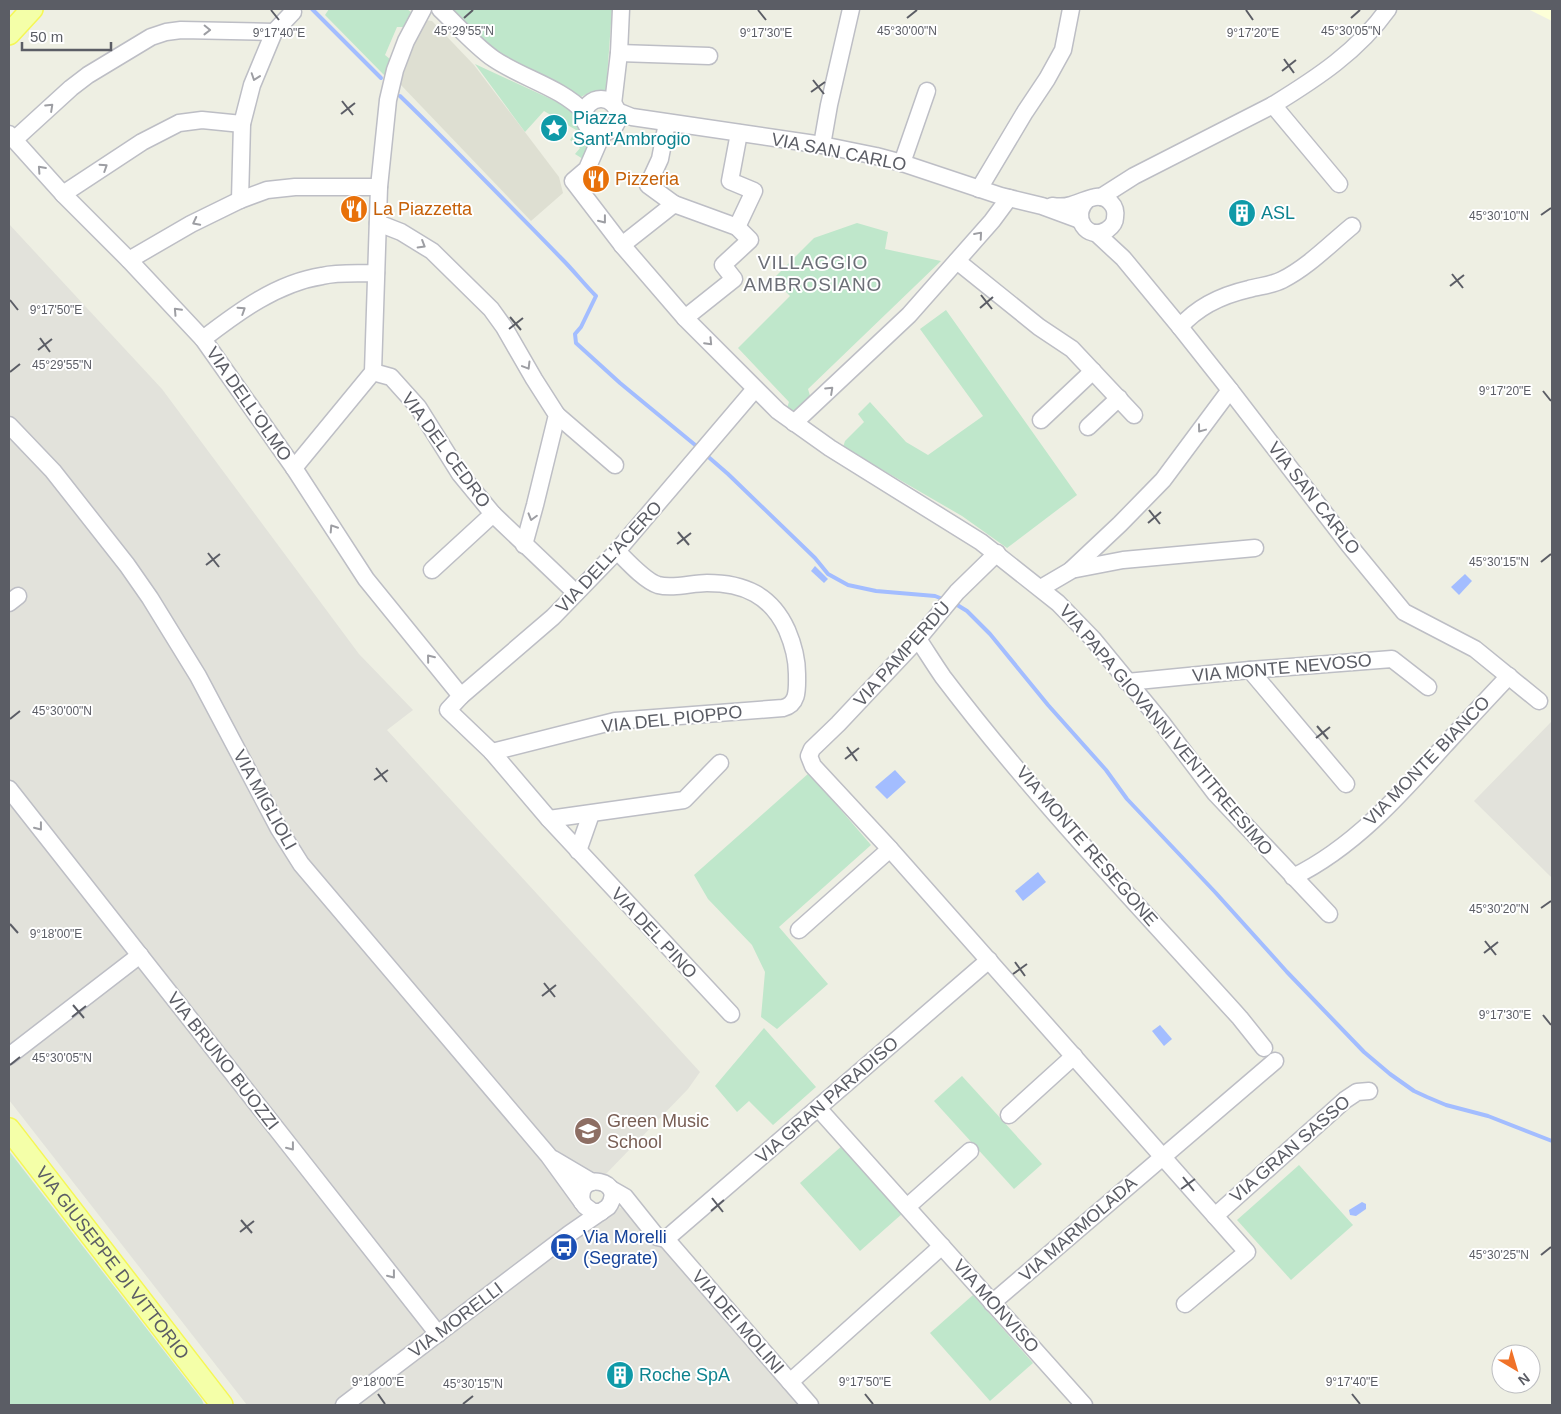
<svg xmlns="http://www.w3.org/2000/svg" width="1561" height="1414" font-family="Arial,sans-serif">
  <rect width="100%" height="100%" fill="#eeefe3"/>
  <polygon fill="#fdffd8" points="1528,9 1552,9 1552,21"/>
  <g fill="#e2e2db">
    <polygon points="9,224 162,389 359,654 413,710 387,730 700,1072 688,1089 603,1177 592,1174 580,1207 617,1207 629,1210 801,1405 247,1405 9,1100"/>
    <polygon points="1552,721 1552,878 1474,801"/>
  </g>
  <polygon fill="#dedfd2" points="425,20 432,21 474,65 559,177 563,193 531,221 400,84 412,48"/>
  <g fill="#bfe7cb">
    <polygon points="329,9 407,9 411,12 404,27 397,27 385,55 391,60 385,76 325,15"/>
    <polygon points="450,9 612,9 606,91 590,92 581,97 502,57 494,53"/>
    <path d="M475 64 579 112C578 128 587 128 591 140L583 159 575 154 580 148 570 140 576 130 544 111 525 132Z"/>
    <path d="M857 223 888 232 885 249 941 261 808 389 811 399C803 407 798 411 786 411L789 402 738 348 790 296 773 279 814 238Z"/>
    <polygon points="946,310 1077,495 1007,548 962,516 843,447 845,441 864,422 858,414 870,402 906,442 928,455 983,416 920,329"/>
    <polygon points="809,773 871,845 779,927 828,984 777,1029 761,1017 765,972 752,945 708,899 694,875"/>
    <polygon points="764,1028 816,1087 773,1125 749,1101 737,1112 715,1086"/>
    <polygon points="962,1076 1042,1164 1014,1189 934,1101"/>
    <polygon points="843,1145 903,1213 860,1251 800,1183"/>
    <polygon points="9,1151 202,1400 204,1405 9,1405"/>
    <polygon points="1299,1165 1353,1225 1291,1280 1237,1220"/>
    <polygon points="973,1295 1033,1363 990,1401 930,1333"/>
  </g>
  <g fill="#a3bdff">
    <polygon points="815,566 828,579 824,583 811,571"/>
    <polygon points="1465,574 1472,581 1459,595 1451,587"/>
    <polygon points="895,770 906,782 887,799 875,787"/>
    <polygon points="1038,872 1046,882 1023,901 1015,891"/>
    <polygon points="1160,1025 1172,1039 1164,1046 1152,1031"/>
    <polygon points="1362,1202 1366,1204 1366,1209 1356,1216 1350,1215 1349,1210"/>
  </g>
  <g fill="none" stroke-linecap="round" stroke-linejoin="round">
    <g stroke="#a3bdff" stroke-width="4">
      <polyline points="312,9 381,78"/>
      <path d="M400 96C455 149 508 204 562 259 574 271 584 284 596 296L581 327 575 334 576 343 620 383 700 449"/>
      <polyline points="705,454 728,474 815,558 828,574 848,585 876,591 935,596 945,600"/>
      <polyline points="954,603 967,611 990,634 1048,705 1106,770 1127,799 1215,892 1287,972 1364,1052 1390,1074 1414,1091 1427,1097 1446,1105 1488,1116 1552,1141"/>
    </g>
    <g stroke="#bdbec5" stroke-width="19">
      <g id="minor">
        <path d="M440 9C457 25 475 46 494 59 522 78 562 88 584 112"/>
        <polyline points="619,53 709,56"/>
        <circle cx="601" cy="116" r="17"/>
        <polyline points="613,104 619,53 621,9"/>
        <polyline points="1273,105 1339,184"/>
        <polyline points="617,111 632,117 822,145 876,156 902,163 1001,196 1042,206 1080,220"/>
        <polyline points="667,123 660,159 648,185 674,204"/>
        <polyline points="603,132 587,169 573,181 622,245 685,318 778,411 830,448 981,542 1058,603 1093,639 1162,723 1215,793 1329,914"/>
        <polyline points="9,134 63,194 129,260 203,339 294,468 366,579 461,696"/>
        <polyline points="14,140 71,88 88,75 151,37 166,32 181,30 274,32"/>
        <polyline points="822,145 829,105 851,9"/>
        <polyline points="902,163 927,91"/>
        <polyline points="979,189 1025,112 1047,79 1063,50 1071,9"/>
        <polyline points="63,194 142,142 179,123 202,120 242,124"/>
        <path d="M1101 197 1134 176 1273 105C1317 78 1358 51 1388 9"/>
        <polyline points="240,200 242,124 252,85 274,32 293,12"/>
        <path d="M1052 206C1059 207 1065 207 1071 205 1085 202 1100 189 1111 203 1115 207 1116 212 1115 218 1115 223 1111 227 1107 230 1087 242 1070 216 1087 200"/>
        <polyline points="378,223 401,232 432,251 491,309 504,327 534,379 557,415 535,505 524,545"/>
        <polyline points="1096,233 1123,258 1180,327 1230,390 1349,545 1404,612 1475,649 1539,701"/>
        <polyline points="622,245 674,204 737,227 754,191 730,181 739,133"/>
        <polyline points="129,260 191,224 240,200 267,190 295,187 379,187"/>
        <polyline points="957,261 1039,327 1072,349 1134,415"/>
        <polyline points="685,318 734,279 723,265 750,240 737,227"/>
        <path d="M1180 327C1198 306 1223 295 1249 289 1260 286 1272 285 1282 280 1308 267 1330 244 1352 226"/>
        <path d="M203 339C238 312 277 283 322 276 339 272 358 274 376 273"/>
        <polyline points="373,372 391,377 418,407 460,474 493,514 576,593"/>
        <polyline points="557,415 615,465"/>
        <polyline points="1041,420 1093,371"/>
        <polyline points="794,423 909,315 992,221 1009,198"/>
        <polyline points="9,425 53,471 127,565 150,598 198,676 279,829 301,864 548,1155 585,1206 593,1212 601,1212"/>
        <polyline points="1088,427 1119,398"/>
        <polyline points="294,468 373,372 379,187 388,100 395,70 406,41 423,9"/>
        <polyline points="997,553 957,592 918,639 838,724 812,749 809,756 813,766 890,849 1247,1252 1185,1304"/>
        <polyline points="432,570 493,514"/>
        <polyline points="1071,570 1123,560 1255,548"/>
        <polyline points="1041,588 1070,571 1120,524 1163,480 1230,390"/>
        <polyline points="9,603 18,596"/>
        <path d="M918 639C926 651 934 664 943 677 1034 797 1139 906 1240 1018L1264 1048"/>
        <polyline points="1250,670 1346,784"/>
        <polyline points="1127,682 1250,670 1392,659 1428,687"/>
        <path d="M492 752 615 721 783 708C799 704 797 688 797 674 797 658 793 644 787 630 771 595 744 583 707 583 692 583 673 589 658 585 645 581 627 561 617 551"/>
        <polyline points="9,789 438,1334"/>
        <polyline points="549,819 684,800 720,763"/>
        <polyline points="578,851 591,814"/>
        <path d="M1293 877C1353 848 1400 795 1444 746 1466 722 1487 699 1509 676"/>
        <polyline points="799,930 890,849"/>
        <polyline points="731,1014 549,819 492,752 448,710 461,696 553,617 617,551 755,389"/>
        <polyline points="9,1056 140,955"/>
        <polyline points="818,1108 1084,1405"/>
        <polyline points="1009,1115 1074,1056"/>
        <polyline points="553,1159 592,1182"/>
        <polyline points="611,1189 625,1197 657,1237 666,1239"/>
        <polyline points="907,1207 970,1151"/>
        <polyline points="1215,1216 1345,1100 1357,1092 1369,1091"/>
        <polyline points="666,1239 989,960"/>
        <polyline points="666,1239 810,1405"/>
        <polyline points="992,1303 1275,1061"/>
        <polyline points="790,1382 942,1246"/>
        <path d="M344 1405 569 1234 608 1207C628 1180 575 1169 582 1202"/>
      </g>
    </g>
    <g stroke="#f5f755" stroke-width="24">
      <g id="major">
        <polyline points="9,34 32,9"/>
        <path id="s1" d="M9 1129 222 1405"/>
      </g>
    </g>
    <use href="#minor" stroke="#fff" stroke-width="16"/>
    <use href="#major" stroke="#f4ffa8" stroke-width="21"/>
  </g>
  <defs><path id="oneway-chevron" d="M-2-3.5L2.5 0L-2 3.5" fill="none" stroke-width="1.6" stroke-linecap="round" stroke-linejoin="round" transform="scale(1.25)"/></defs>
  <g stroke="#9d9ea3">
    <use href="#oneway-chevron" transform="translate(207 30) rotate(1)"/>
    <use href="#oneway-chevron" transform="translate(255 77) rotate(109)"/>
    <use href="#oneway-chevron" transform="translate(50 107) rotate(-43)"/>
    <use href="#oneway-chevron" transform="translate(104 167) rotate(-33)"/>
    <use href="#oneway-chevron" transform="translate(41 169) rotate(-132)"/>
    <use href="#oneway-chevron" transform="translate(603 220) rotate(52)"/>
    <use href="#oneway-chevron" transform="translate(196 222) rotate(153)"/>
    <use href="#oneway-chevron" transform="translate(979 235) rotate(-49)"/>
    <use href="#oneway-chevron" transform="translate(422 245) rotate(31)"/>
    <use href="#oneway-chevron" transform="translate(242 310) rotate(-33)"/>
    <use href="#oneway-chevron" transform="translate(177 311) rotate(-133)"/>
    <use href="#oneway-chevron" transform="translate(709 342) rotate(46)"/>
    <use href="#oneway-chevron" transform="translate(527 366) rotate(59)"/>
    <use href="#oneway-chevron" transform="translate(830 390) rotate(-43)"/>
    <use href="#oneway-chevron" transform="translate(1201 429) rotate(127)"/>
    <use href="#oneway-chevron" transform="translate(532 517) rotate(106)"/>
    <use href="#oneway-chevron" transform="translate(333 528) rotate(-123)"/>
    <use href="#oneway-chevron" transform="translate(430 658) rotate(-129)"/>
    <use href="#oneway-chevron" transform="translate(39 827) rotate(52)"/>
    <use href="#oneway-chevron" transform="translate(291 1147) rotate(52)"/>
    <use href="#oneway-chevron" transform="translate(392 1275) rotate(52)"/>
  </g>
  <path fill="none" stroke="#5b5d65" stroke-width="2" d="M271 10 279 20M758 10 766 20M1246 10 1253 20M464 18 473 10M907 18 917 10M1351 18 1360 10M1284 59 1294 73M1282 71 1296 60M813 80 824 94M811 92 825 82M342 101 353 115M341 114 355 103M1541 215 1551 208M1452 274 1463 288M1450 286 1464 275M981 295 992 309M10 300 18 310M980 308 993 297M510 317 521 330M509 329 523 318M40 338 50 352M38 350 52 339M10 372 20 364M1543 391 1551 401M1149 510 1160 524M1148 523 1161 512M678 532 689 545M677 544 691 533M208 553 219 567M1541 562 1551 554M206 565 220 554M10 719 20 711M1317 726 1328 739M1316 738 1330 727M847 747 857 761M845 759 859 748M376 768 387 782M374 780 388 770M1541 908 1551 901M10 924 18 933M1485 941 1496 955M1484 953 1498 942M1015 962 1025 976M1013 974 1027 964M544 983 555 997M542 996 556 985M73 1005 84 1018M1543 1015 1551 1025M72 1017 86 1006M10 1065 20 1057M1183 1177 1194 1191M1181 1189 1195 1179M712 1198 723 1212M711 1211 724 1200M241 1220 252 1233M240 1232 254 1221M1541 1255 1551 1247M378 1394 385 1404M865 1394 873 1404M1352 1394 1360 1404M463 1404 473 1396"/>
  <defs>
    <g id="sight-disc" transform="scale(1.4375)"><circle r="9.5" fill="#0f9aa8" stroke="#fff"/><path d="M0-6L1.8-2.2L6-1.7L2.9 1.2L3.7 5.4L0 3.3L-3.7 5.4L-2.9 1.2L-6-1.7L-1.8-2.2Z" fill="#fff"/></g>
    <g id="restaurant-disc" transform="scale(1.4375)"><circle r="9.5" fill="#e8710a" stroke="#fff"/><path d="M-5-6h1v4h1v-4h1v4h1v-4h1v5L-1.5 .5V6h-2V.5L-5-1ZM5-6V6H3V1.5H1.5Q1.5-4 5-6Z" fill="#fff"/></g>
    <g id="building-disc" transform="scale(1.4375)"><circle r="9.5" fill="#0f9aa8" stroke="#fff"/><path d="M-4-6H4V6H1V3H-1V6H-4ZM-2.5-4.3h1.7v1.8h-1.7ZM.8-4.3h1.7v1.8H.8ZM-2.5-1h1.7V.8h-1.7ZM.8-1h1.7V.8H.8Z" fill="#fff"/></g>
    <g id="school-disc" transform="scale(1.4375)"><circle r="9.5" fill="#8d6e63" stroke="#fff"/><path d="M0-5L7-2L0 1L-7-2ZM-4 1L0 2.5L4 1V4Q0 6-4 4Z" fill="#fff"/></g>
    <g id="bus-disc" transform="scale(1.4375)"><circle r="9.5" fill="#1a4fb4" stroke="#fff"/><path d="M-5-6H5V4H4V6H2V4H-2V6H-4V4H-5ZM-3.5-4V0h7V-4ZM-3.5 1.2v1.5H-2V1.2ZM2 1.2v1.5H3.5V1.2Z" fill="#fff"/></g>
  </defs>
  <g fill-rule="evenodd">
    <use href="#sight-disc" x="554" y="128"/>
    <use href="#restaurant-disc" x="596" y="179"/>
    <use href="#restaurant-disc" x="354" y="209"/>
    <use href="#building-disc" x="1242" y="213"/>
    <use href="#school-disc" x="588" y="1131"/>
    <use href="#bus-disc" x="564" y="1247"/>
    <use href="#building-disc" x="620" y="1375"/>
  </g>
  <g text-anchor="middle" dominant-baseline="central" stroke-width="4" stroke-linejoin="round" paint-order="stroke">
    <g font-size="18" fill="#0d838f" stroke="#fff" text-anchor="start">
      <text x="573" y="118">Piazza<tspan x="573" dy="21">Sant'Ambrogio</tspan></text>
      <text x="1261" y="213">ASL</text>
      <text x="639" y="1375">Roche SpA</text>
    </g>
    <g font-size="18" fill="#5b5d65" stroke="#fff">
      <text transform="translate(839 152) rotate(11)">VIA SAN CARLO</text>
      <text transform="translate(249 404) rotate(55)">VIA DELL'OLMO</text>
      <text transform="translate(446 450) rotate(54)">VIA DEL CEDRO</text>
      <text transform="translate(1314 498) rotate(52)">VIA SAN CARLO</text>
      <text transform="translate(609 557) rotate(-47)">VIA DELL'ACERO</text>
      <text transform="translate(902 654) rotate(-48)">VIA PAMPERDÙ</text>
      <text transform="translate(1282 668) rotate(-5)">VIA MONTE NEVOSO</text>
      <text transform="translate(672 719) rotate(-6)">VIA DEL PIOPPO</text>
      <text transform="translate(1166 730) rotate(50)">VIA PAPA GIOVANNI VENTITREESIMO</text>
      <text transform="translate(1427 761) rotate(-46)">VIA MONTE BIANCO</text>
      <text transform="translate(265 800) rotate(61)">VIA MIGLIOLI</text>
      <text transform="translate(1087 846) rotate(49)">VIA MONTE RESEGONE</text>
      <text transform="translate(654 933) rotate(47)">VIA DEL PINO</text>
      <text transform="translate(223 1061) rotate(52)">VIA BRUNO BUOZZI</text>
      <text transform="translate(827 1100) rotate(-41)">VIA GRAN PARADISO</text>
      <text transform="translate(1290 1149) rotate(-41)">VIA GRAN SASSO</text>
      <text transform="translate(1078 1229) rotate(-41)">VIA MARMOLADA</text>
      <text stroke="none"><textPath href="#s1" startOffset="169">VIA GIUSEPPE DI VITTORIO</textPath></text>
      <text transform="translate(996 1306) rotate(48)">VIA MONVISO</text>
      <text transform="translate(456 1320) rotate(-37)">VIA MORELLI</text>
      <text transform="translate(738 1322) rotate(49)">VIA DEI MOLINI</text>
    </g>
    <g font-size="18" fill="#c56008" stroke="#fff" text-anchor="start">
      <text x="615" y="179">Pizzeria</text>
      <text x="373" y="209">La Piazzetta</text>
    </g>
    <g font-size="18" fill="#785e54" stroke="#fff" text-anchor="start">
      <text x="607" y="1121">Green Music<tspan x="607" dy="21">School</tspan></text>
    </g>
    <g font-size="18" fill="#164399" stroke="#fff" text-anchor="start">
      <text x="583" y="1237">Via Morelli<tspan x="583" dy="21">(Segrate)</tspan></text>
    </g>
    <g font-size="19" letter-spacing="1" fill="#6c6f77" stroke="#fff">
      <text x="813" y="262">VILLAGGIO<tspan x="813" dy="22">AMBROSIANO</tspan></text>
    </g>
  </g>
  <g font-size="12" text-anchor="middle" fill="#5b5d65" stroke="#fff" stroke-width="4" stroke-linejoin="round" paint-order="stroke">
    <text x="464" y="35">45°29'55"N</text>
    <text x="907" y="35">45°30'00"N</text>
    <text x="1351" y="35">45°30'05"N</text>
    <text x="279" y="37">9°17'40"E</text>
    <text x="766" y="37">9°17'30"E</text>
    <text x="1253" y="37">9°17'20"E</text>
    <text x="1499" y="220">45°30'10"N</text>
    <text x="56" y="314">9°17'50"E</text>
    <text x="62" y="369">45°29'55"N</text>
    <text x="1505" y="395">9°17'20"E</text>
    <text x="1499" y="566">45°30'15"N</text>
    <text x="62" y="715">45°30'00"N</text>
    <text x="1499" y="913">45°30'20"N</text>
    <text x="56" y="938">9°18'00"E</text>
    <text x="1505" y="1019">9°17'30"E</text>
    <text x="62" y="1062">45°30'05"N</text>
    <text x="1499" y="1259">45°30'25"N</text>
    <text x="378" y="1386">9°18'00"E</text>
    <text x="865" y="1386">9°17'50"E</text>
    <text x="1352" y="1386">9°17'40"E</text>
    <text x="473" y="1388">45°30'15"N</text>
  </g>
  <rect width="1561" height="1414" fill="none" stroke="#5b5d65" stroke-width="20"/>
  <g transform="translate(1516 1369) rotate(142)"><circle r="24" fill="#ffffff" stroke="#bdbec1"/>
  <path d="M0-4L9 19L0 12L-9 19Z" fill="#f07228"/>
  <text y="-8" font-size="14" font-weight="bold" text-anchor="middle" fill="#5b5d65">N</text>
  </g>
  <path d="M22 42v8h89v-8" fill="none" stroke="#5b5d65" stroke-width="2.5"/>
  <text x="30" y="42" font-size="15" fill="#5b5d65" stroke="#ffffff" stroke-width="4" paint-order="stroke">50 m</text>
</svg>
